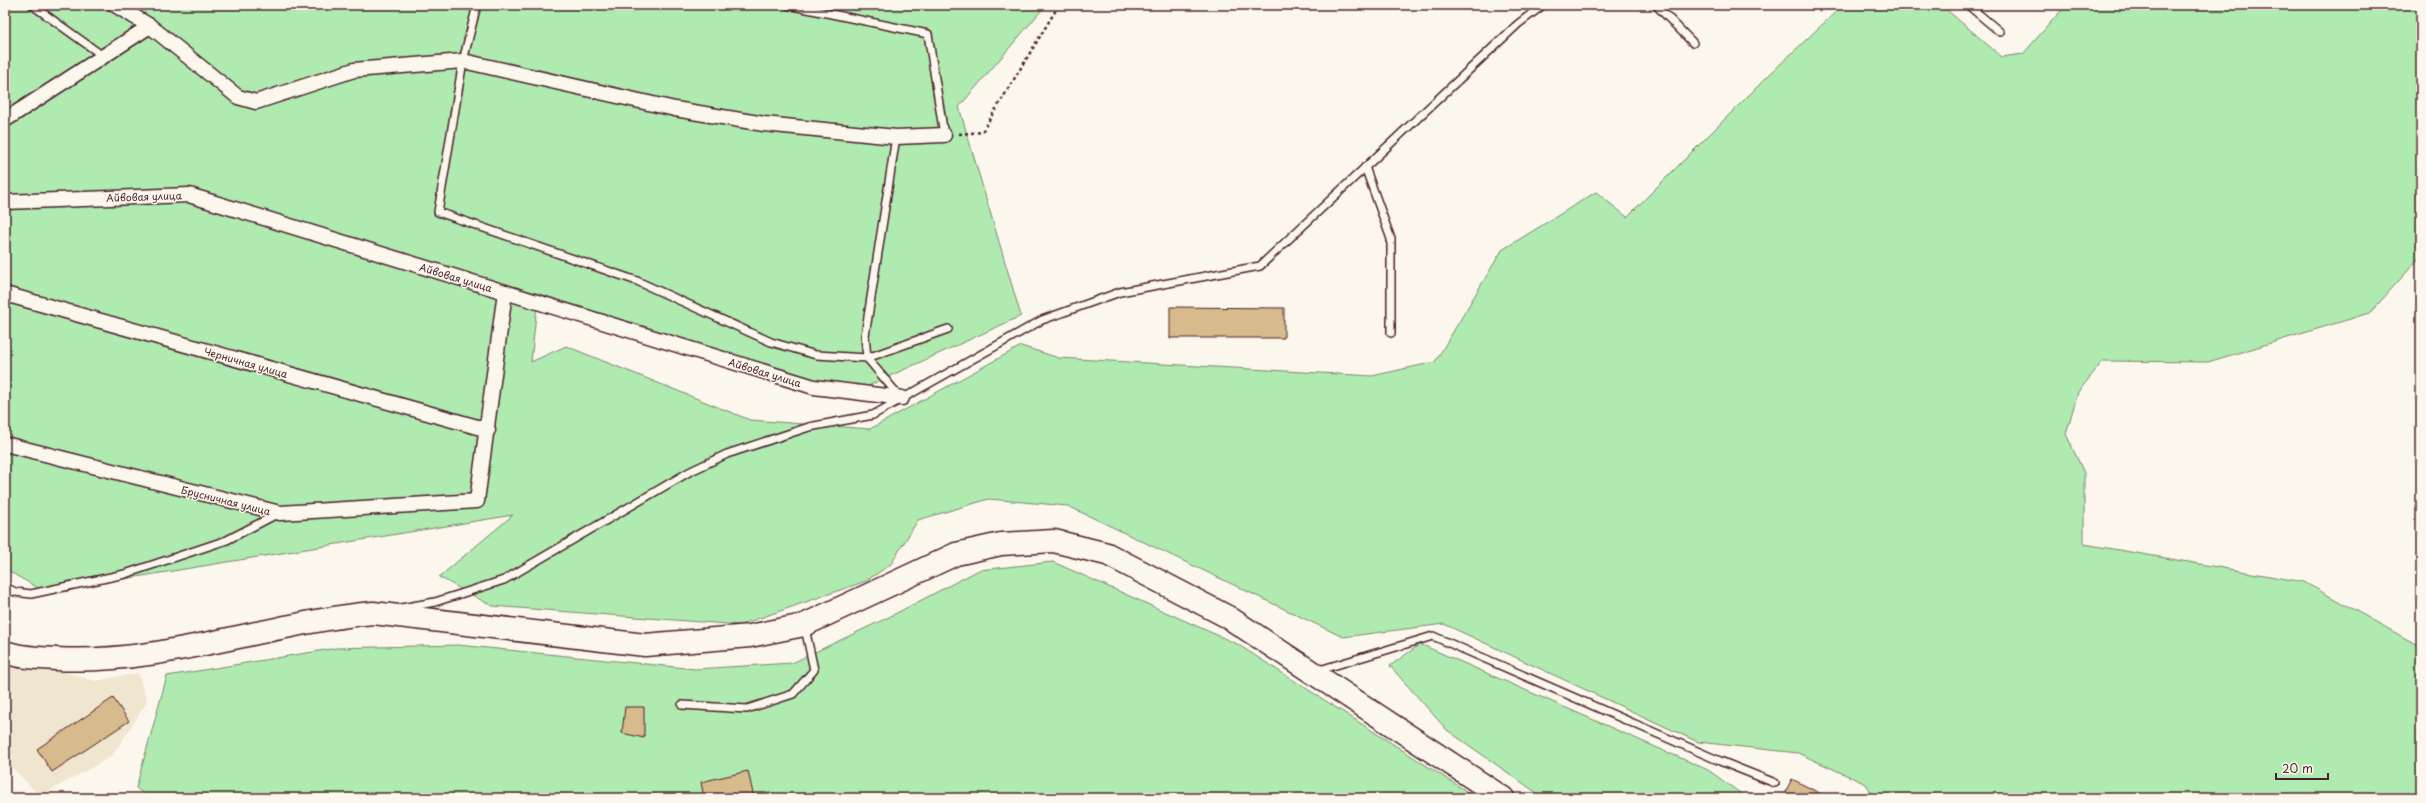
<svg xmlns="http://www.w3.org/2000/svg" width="2426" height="803" font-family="'Playpen Sans',sans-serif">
  <rect width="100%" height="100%" fill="#fbf7ec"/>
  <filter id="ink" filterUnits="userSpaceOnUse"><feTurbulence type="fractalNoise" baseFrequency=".025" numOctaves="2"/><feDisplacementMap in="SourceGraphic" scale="8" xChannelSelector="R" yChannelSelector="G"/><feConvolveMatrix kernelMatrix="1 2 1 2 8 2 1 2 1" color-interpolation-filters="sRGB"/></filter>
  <g filter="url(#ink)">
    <polygon fill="#f0e5cf" points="5,655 95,681 138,673 147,702 112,756 40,796 7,763 5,764"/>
    <g fill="#afebb0" stroke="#7c856e">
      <polygon points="5,5 1046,5 959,107 1021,316 855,392 538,295 531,362 566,346 750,420 870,429 1021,346 1059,358 1372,376 1435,362 1502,250 1596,192 1627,217 1772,72 1843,5 1941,5 2002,57 2023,54 2066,5 2421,5 2421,256 2370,313 2208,362 2103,361 2078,392 2066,434 2084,473 2084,544 2304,582 2421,647 2421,798 1875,798 1866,784 1798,753 1698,742 1444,624 1343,637 1068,506 989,499 918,520 891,564 866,581 740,625 492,606 439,577 513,515 45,592 5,569"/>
      <polygon points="1053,562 1237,644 1477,798 149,798 136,788 167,676 337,648 458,645 695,669 792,663 887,618 979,570"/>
      <polygon points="1420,644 1708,770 1747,798 1544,798 1447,730 1390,666"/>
    </g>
    <g fill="#d7bb8c" stroke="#4a1f2b">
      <polygon points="1170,307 1284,308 1284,338 1170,338"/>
      <polygon points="113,698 129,721 52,772 37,749"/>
      <polygon points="625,707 644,707 644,738 622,733"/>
      <polygon points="748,771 754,798 704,798 701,782"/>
      <polygon points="1792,779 1829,798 1782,798"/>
    </g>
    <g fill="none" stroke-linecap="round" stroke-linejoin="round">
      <g stroke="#4a1f2b" stroke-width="10">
        <g id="service">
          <polyline points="32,5 103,56"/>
          <polyline points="477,5 463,61 438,212 637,281 771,342 816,355 867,358 900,397"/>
          <polyline points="788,5 928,34 944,135"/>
          <polyline points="1656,5 1693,43"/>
          <polyline points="1968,5 2000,32"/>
          <polyline points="896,137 865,336 867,358 948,329"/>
          <polyline points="1365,167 1391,239 1391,333"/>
          <polyline points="5,587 15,592 31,594 125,574 227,540 279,513"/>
          <polyline points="401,608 435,602 504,580 689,472 727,454 809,427 873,415 1042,320 1120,292 1260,266 1518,24 1543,5"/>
          <polyline points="1316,671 1433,636 1720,761 1775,783"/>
          <polyline points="682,705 747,709 793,694 814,670 805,628"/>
        </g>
      </g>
      <g stroke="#4a1f2b" stroke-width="17">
        <g id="minor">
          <polyline points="115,5 150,26"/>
          <polyline points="5,120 150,26 238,97 256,102 354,70 463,61 675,109 764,124 896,137 944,135"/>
          <polyline points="5,202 189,195 814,387 902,398"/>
          <polyline points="5,294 488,430"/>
          <polyline points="5,444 280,513 477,501 505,292"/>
        </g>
      </g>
      <g stroke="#4a1f2b" stroke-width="25">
        <path id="primary" d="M5 652C21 658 39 658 56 659 163 665 267 623 373 613L645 645 750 636 804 625 956 554 1001 544 1054 541 1107 554 1228 617 1503 798"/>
      </g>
      <polyline stroke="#4a1f2b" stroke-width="2.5" stroke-dasharray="3 3" stroke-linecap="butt" points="959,134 982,132 1059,5"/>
      <use href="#service" stroke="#fbf7ec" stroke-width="7"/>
      <use href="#minor" stroke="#fbf7ec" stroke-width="14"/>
      <use href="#primary" stroke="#fbf7ec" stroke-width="22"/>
    </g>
  </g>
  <g text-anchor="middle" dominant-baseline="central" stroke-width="3" stroke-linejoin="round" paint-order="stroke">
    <g font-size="10" fill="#4a1f2b" stroke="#fbf7ec">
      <text transform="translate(144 196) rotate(-2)">Айвовая улица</text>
      <text transform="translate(456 277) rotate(17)">Айвовая улица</text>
      <text transform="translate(246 362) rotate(16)">Черничная улица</text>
      <text transform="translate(765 372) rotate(17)">Айвовая улица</text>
      <text transform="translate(226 500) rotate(14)">Брусничная улица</text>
    </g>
  </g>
  <rect width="2426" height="803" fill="none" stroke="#fbf7ec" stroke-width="20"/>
  <rect x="10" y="10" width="2406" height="783" fill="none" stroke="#4a1f2b" stroke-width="1.5" filter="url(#ink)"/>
  <path d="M2276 773v6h52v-6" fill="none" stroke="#4a1f2b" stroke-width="2"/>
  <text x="2282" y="773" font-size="12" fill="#4a1f2b" stroke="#fbf7ec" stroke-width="3" paint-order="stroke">20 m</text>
</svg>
